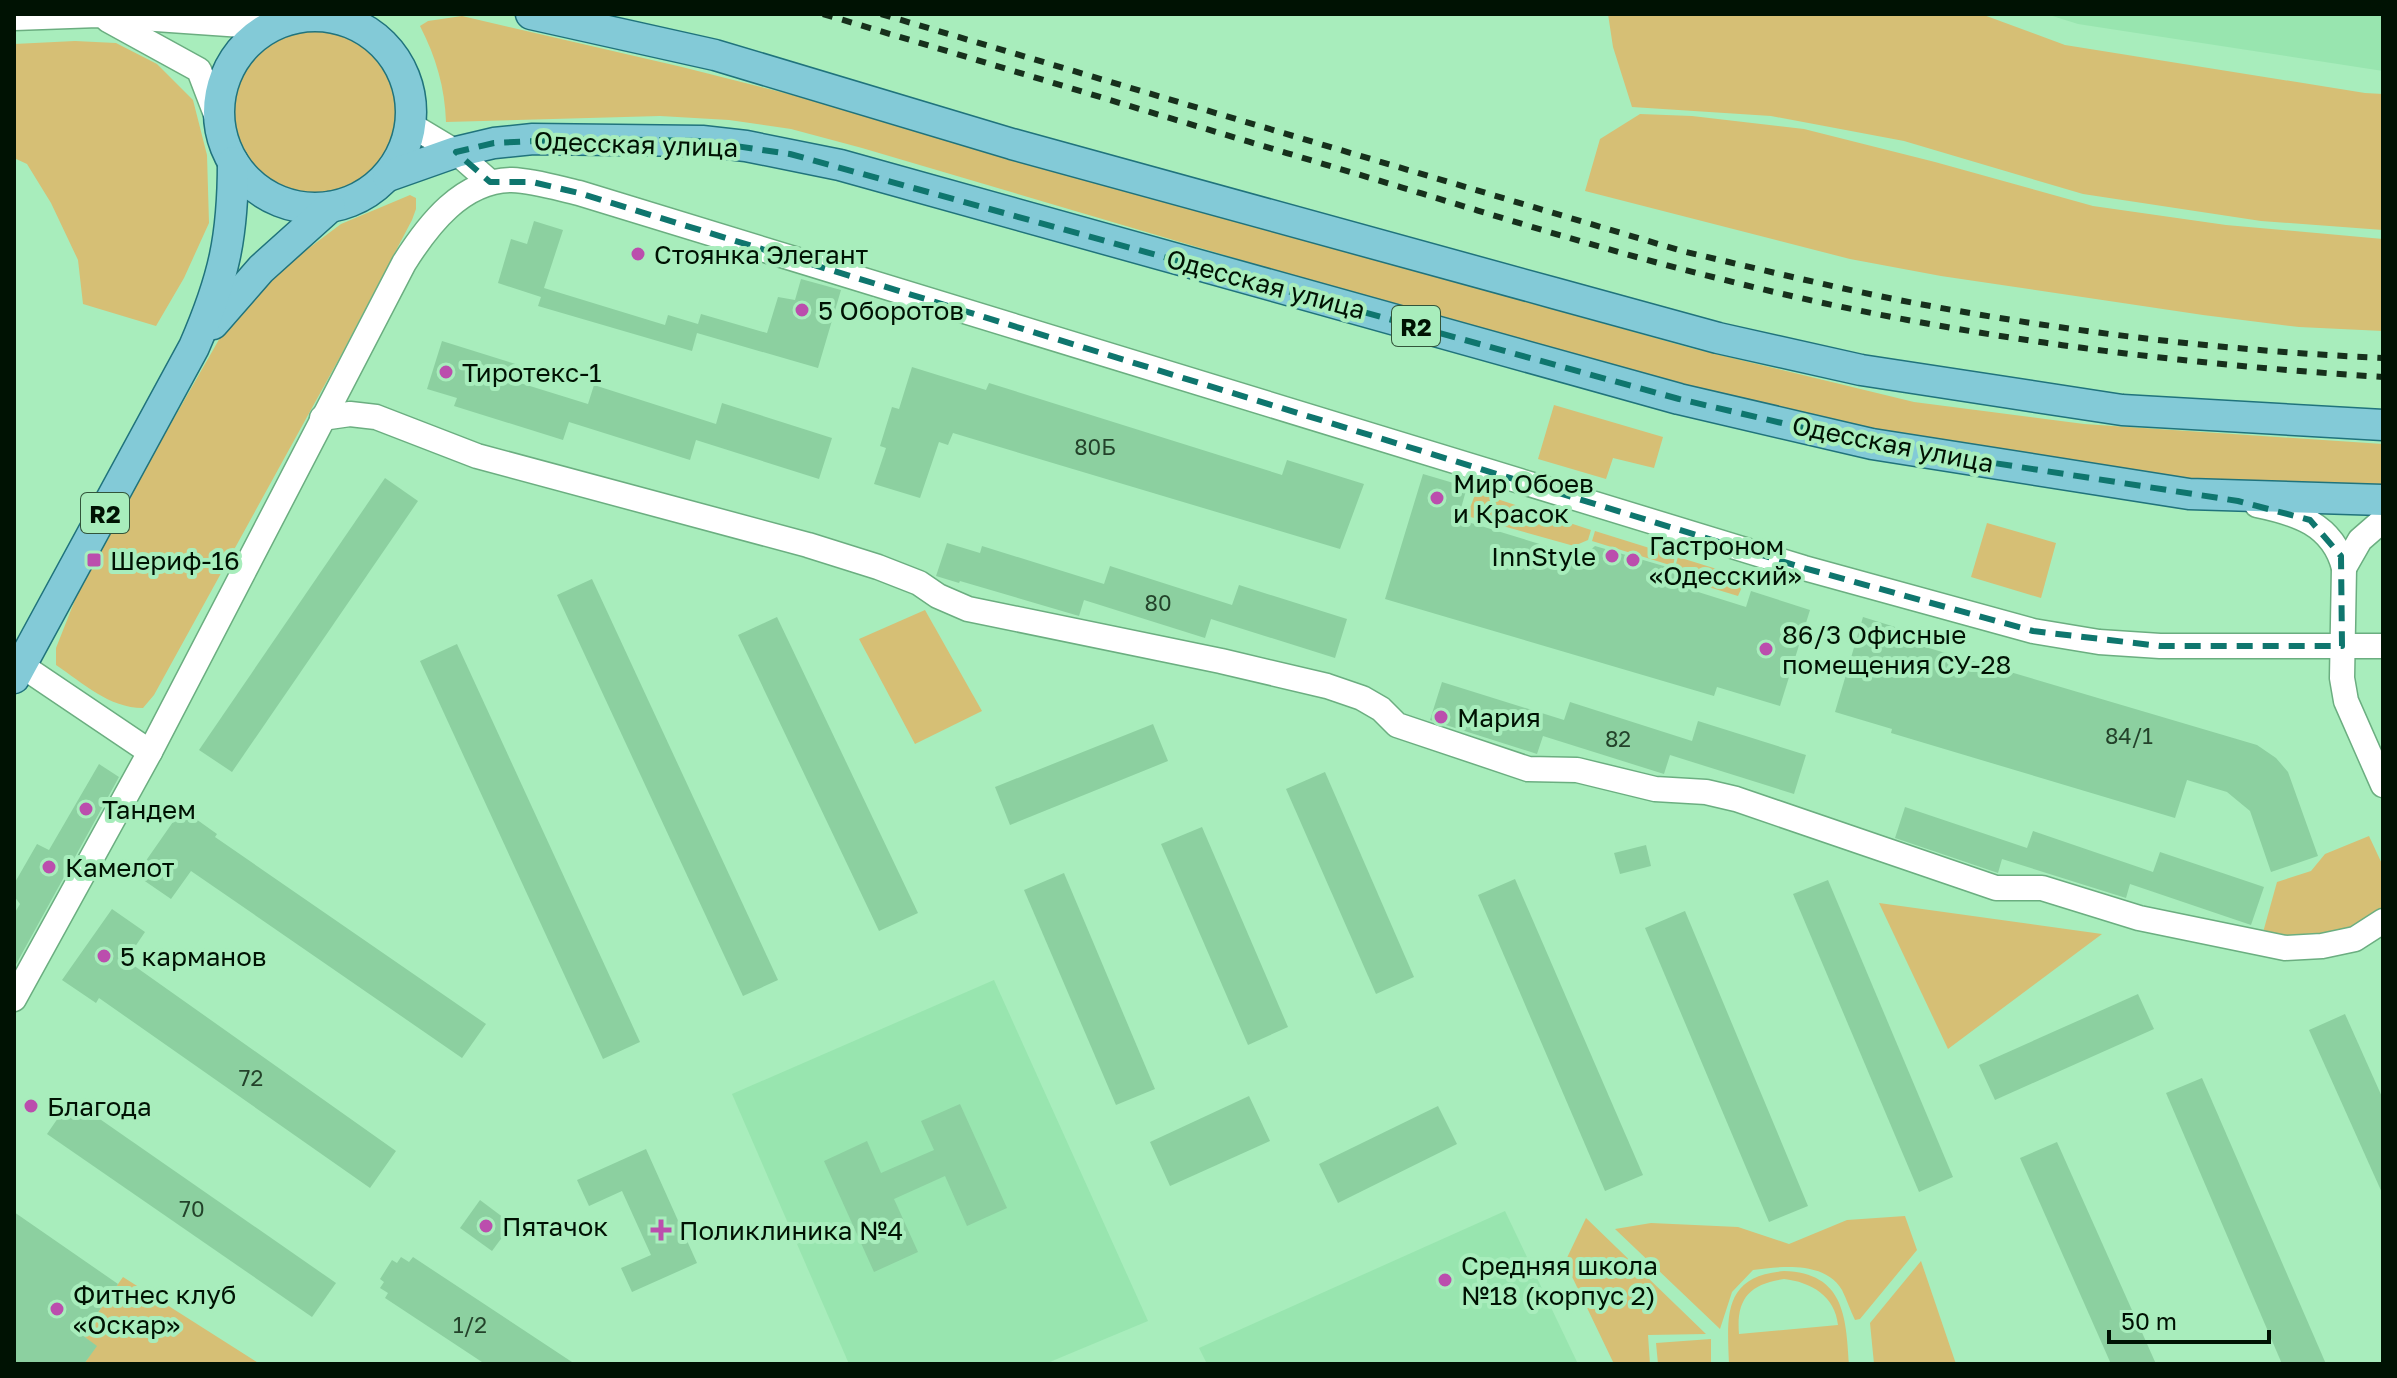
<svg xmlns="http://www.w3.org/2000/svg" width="2397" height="1378" font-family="'Golos Text',sans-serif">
  <rect width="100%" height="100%" fill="#a8edbc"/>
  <g fill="#98e5af">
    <polygon points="2046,14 2383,14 2383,71 2078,24"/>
    <polygon points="994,980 1148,1321 1045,1364 849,1364 732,1094"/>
    <polygon points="1505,1211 1578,1364 1207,1364 1199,1348"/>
  </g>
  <g fill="#d6bf75" fill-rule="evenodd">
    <polygon points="1608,14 1981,14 2065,45 2365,93 2383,94 2383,230 2261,221 2083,194 1904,141 1771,116 1632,107 1613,47"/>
    <path d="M462 16 682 67 1041 158 1357 254 1691 348 1914 402 2084 424 2383 444V493L2075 471 1747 406 1515 341 862 148 791 129 729 120 660 116 446 122C445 88 436 57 420 26L428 21Z"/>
    <circle cx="314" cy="113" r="83"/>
    <polygon points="75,41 116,43 157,64 193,100 207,155 209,223 184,278 156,326 83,304 78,260 51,203 27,164 14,158 14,44"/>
    <polygon points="1640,114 1692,116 1804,129 1935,162 2093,206 2226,225 2383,239 2383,331 2299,327 2203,315 1941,276 1850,259 1585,191 1600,139"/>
    <path d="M410 195 416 198V209L412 220 340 357 154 695 143 708C109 708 83 683 56 665V648L86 572 221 336 285 266 341 224Z"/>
    <polygon points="1554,405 1663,437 1654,468 1613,458 1606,479 1538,459"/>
    <polygon points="1476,492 1591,530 1588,540 1574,546 1467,516"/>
    <polygon points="1987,523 2056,543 2041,598 1971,577"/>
    <polygon points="1595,531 1675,556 1673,566 1592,541"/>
    <polygon points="1678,557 1746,578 1738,596 1682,579 1675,567"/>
    <polygon points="925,610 982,711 915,744 859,639"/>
    <path d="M2369 836 2383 866V911C2338 934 2314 946 2262 936L2277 882 2311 871 2325 854Z"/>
    <polygon points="1879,903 2102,934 1948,1049"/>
    <path d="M1905 1216 1917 1250 1860 1319 1855 1320C1850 1310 1847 1300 1842 1290 1825 1261 1781 1266 1753 1270L1732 1292 1720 1329 1615 1229 1651 1223 1738 1227 1789 1244 1847 1220Z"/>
    <polygon points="1586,1218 1706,1334 1648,1335 1650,1364 1614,1364 1565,1262"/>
    <polygon points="1921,1261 1956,1364 1874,1364 1870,1323"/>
    <path d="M1784 1271C1844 1273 1846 1316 1849 1364H1729C1727 1315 1723 1276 1784 1271ZM1784 1279C1811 1282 1835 1296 1838 1325L1739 1334C1736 1299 1749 1284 1784 1279Z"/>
    <polygon points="123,1277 260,1364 84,1364 96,1346 82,1335"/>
    <polygon points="1711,1339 1711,1364 1658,1364 1656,1343"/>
  </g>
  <g fill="#8cd0a0">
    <polygon points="534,221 563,230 544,288 665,325 668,315 698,324 701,314 767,333 778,297 795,300 801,279 841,290 818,368 697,333 692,351 538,306 541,297 498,283 511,239 527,244"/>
    <polygon points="442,341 522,366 517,382 588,404 594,385 716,424 722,403 832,438 819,479 696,440 690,460 569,422 563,440 454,406 457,398 427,389"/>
    <polygon points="912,367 986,390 989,383 1282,475 1287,460 1364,484 1340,549 953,433 948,445 939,442 920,498 874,484 886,448 880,446 892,407 899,409"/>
    <polygon points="1423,474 1467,487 1458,519 1582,557 1595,546 1674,569 1679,586 1746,607 1751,591 1810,610 1780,706 1717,687 1714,696 1385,599"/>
    <polygon points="385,478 418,501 232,772 199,750"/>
    <polygon points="947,543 980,553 982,546 1104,584 1110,566 1232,605 1239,585 1347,619 1335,658 1211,619 1205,638 1084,600 1079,616 960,581 959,583 936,576"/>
    <polygon points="592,579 778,980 743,996 557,595"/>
    <polygon points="777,617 918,913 879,931 738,635"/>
    <polygon points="1863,617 1908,631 1905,641 2257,745 2276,758 2288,772 2318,856 2271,872 2250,811 2227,792 2187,780 2175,818 1891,733 1892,729 1835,712"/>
    <polygon points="457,644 640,1042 603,1059 420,661"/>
    <polygon points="1442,682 1564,720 1570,702 1692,741 1698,721 1806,755 1794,794 1670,755 1664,774 1543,736 1537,754 1430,720"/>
    <polygon points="1153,724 1168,761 1010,825 995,787"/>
    <polygon points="99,764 119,777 14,968 14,914 20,904 14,896 14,884 37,844 49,850"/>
    <polygon points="1325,772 1414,977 1376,994 1286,789"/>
    <polygon points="1905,807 2027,848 2033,831 2153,872 2160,852 2264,887 2251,925 2130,884 2126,898 2002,859 1998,873 1895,838"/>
    <polygon points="182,809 217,834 215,837 486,1024 462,1058 191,871 171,899 136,875"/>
    <polygon points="1202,827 1288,1027 1248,1045 1161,844"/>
    <polygon points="1646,845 1651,866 1620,874 1614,853"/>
    <polygon points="1064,873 1155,1089 1116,1105 1024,890"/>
    <polygon points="1515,879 1643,1175 1605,1191 1478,895"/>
    <polygon points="1828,880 1953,1177 1919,1192 1793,894"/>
    <polygon points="112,909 145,932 126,960 396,1151 370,1188 99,998 96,1003 62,980"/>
    <polygon points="1685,911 1808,1206 1769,1222 1645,928"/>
    <polygon points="2138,994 2154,1029 1995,1100 1979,1065"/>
    <polygon points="2345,1014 2383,1099 2383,1195 2309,1030"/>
    <polygon points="2202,1078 2326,1364 2282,1364 2166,1093"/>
    <polygon points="1249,1096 1270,1141 1170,1186 1150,1142"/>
    <polygon points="71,1099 336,1283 312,1317 47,1134"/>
    <polygon points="960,1104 1007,1208 967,1226 945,1176 894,1199 918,1252 874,1272 824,1161 867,1141 881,1173 934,1150 921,1121"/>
    <polygon points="1438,1106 1457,1144 1338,1203 1319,1164"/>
    <polygon points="2057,1142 2156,1364 2111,1364 2020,1158"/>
    <polygon points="646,1149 697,1263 632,1292 621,1268 651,1255 622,1191 589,1206 577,1180"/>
    <polygon points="480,1200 512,1224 492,1251 460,1228"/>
    <polygon points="14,1212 118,1284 82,1335 97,1346 84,1364 14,1364"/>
    <polygon points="401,1257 409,1262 413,1257 575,1364 485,1364 385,1298 388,1293 380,1288 384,1282 380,1279 392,1260 397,1263"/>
  </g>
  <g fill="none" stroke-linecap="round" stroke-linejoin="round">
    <g stroke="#6bae80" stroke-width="27">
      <g id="minor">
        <polyline points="14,18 98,15 270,27"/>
        <polyline points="108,20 199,70 220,125"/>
        <polyline points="411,125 456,152 490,182"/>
        <polyline points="322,418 350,414 376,417 477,456 808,545 878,567 919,583 938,596 968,609 1221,661 1327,686 1362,698 1381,709 1397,725 1528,769 1577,770 1655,789 1706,792 1736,799 1996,888 2042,888 2139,918 2285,948 2322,946 2355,939 2383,921"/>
        <path d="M2257 505C2296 513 2333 524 2344 568L2342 678 2346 701 2383 785"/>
        <polyline points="2344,568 2360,540 2383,520"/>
        <polyline points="21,665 150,752"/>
        <path d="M14 999 150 752 404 263C428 225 462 180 512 180 535 181 557 188 579 193L1804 568 2033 631 2099 642 2160 646H2383"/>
      </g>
    </g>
    <g stroke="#20737c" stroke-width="33">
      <g id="major">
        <polyline points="531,14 715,55 1012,144 1554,293 1718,338 1861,370 2122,410 2383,425"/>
        <circle cx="315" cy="112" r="96"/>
        <polyline points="388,176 456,152 494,143 533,139 702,141 746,146 840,165 1679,399 1872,444 2189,494 2383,500"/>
        <polyline points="213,324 261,269 330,207"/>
        <path d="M14 678 194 347C224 278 233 237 233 162"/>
      </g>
    </g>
    <use href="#minor" stroke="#fff" stroke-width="24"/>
    <use href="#major" stroke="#83cad7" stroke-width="30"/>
    <g stroke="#17301c" stroke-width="6" stroke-dasharray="10 10" stroke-linecap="butt">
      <path d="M823 14C1001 67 1179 121 1357 174 1478 210 1598 249 1721 279 1937 334 2161 363 2383 377"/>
      <path d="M881 14 1682 251C1763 270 1844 290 1925 305 2076 333 2230 351 2383 358"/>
    </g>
  </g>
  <path fill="none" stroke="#0f766e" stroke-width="6" stroke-dasharray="16 10" stroke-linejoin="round" d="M581 139 702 141 790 154 1679 399 1872 444 2238 501 2310 520 2341 556 2342 646H2160L2033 631 1804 568 579 193 532 182H490L456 152 494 143Z"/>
  <g fill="#bb4ead" stroke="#a8edbc" stroke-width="3">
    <circle cx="638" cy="254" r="8"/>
    <circle cx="802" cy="310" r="8"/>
    <circle cx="446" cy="372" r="8"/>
    <circle cx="1437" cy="498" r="8"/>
    <circle cx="1612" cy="556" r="8"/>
    <rect x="86" y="552" width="16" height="16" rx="4"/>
    <circle cx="1633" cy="560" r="8"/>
    <circle cx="1766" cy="649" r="8"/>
    <circle cx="1441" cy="717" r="8"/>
    <circle cx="86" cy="809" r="8"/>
    <circle cx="49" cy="867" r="8"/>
    <circle cx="104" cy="956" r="8"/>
    <circle cx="31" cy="1106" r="8"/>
    <circle cx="486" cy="1226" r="8"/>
    <path d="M657 1218h8v8h8v8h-8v8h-8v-8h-8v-8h8z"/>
    <circle cx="1445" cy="1280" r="8"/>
    <circle cx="57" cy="1309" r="8"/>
  </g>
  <g text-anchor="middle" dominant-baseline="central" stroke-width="8" stroke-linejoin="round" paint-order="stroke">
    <g font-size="22" fill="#23422a">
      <text x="1095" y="446">80Б</text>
      <text x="1158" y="602">80</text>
      <text x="2129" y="735">84/1</text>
      <text x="1618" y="738">82</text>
      <text x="251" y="1077">72</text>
      <text x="192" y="1208">70</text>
      <text x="470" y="1324">1/2</text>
    </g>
    <g fill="#a8edbc" stroke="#32543a" stroke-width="2">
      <rect x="1392" y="306" width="48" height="40" rx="6"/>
      <rect x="81" y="493" width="48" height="40" rx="6"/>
    </g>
    <g font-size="24" font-weight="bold" fill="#001203">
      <text x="1416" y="326">R2</text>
      <text x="105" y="513">R2</text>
    </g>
    <g font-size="26" fill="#001203" stroke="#a8edbc">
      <text transform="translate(636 144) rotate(2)">Одесская улица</text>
      <text transform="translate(1266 284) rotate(15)">Одесская улица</text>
      <text transform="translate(1893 444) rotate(11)">Одесская улица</text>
    </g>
    <g font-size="26" fill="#001203" stroke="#a8edbc" text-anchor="start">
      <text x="654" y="254">Стоянка Элегант</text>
      <text x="818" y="310">5 Оборотов</text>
      <text x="462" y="372">Тиротекс-1</text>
      <text x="1453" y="483">Мир Обоев<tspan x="1453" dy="30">и Красок</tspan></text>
      <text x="1649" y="545">Гастроном<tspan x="1649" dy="30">«Одесский»</tspan></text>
      <text x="1596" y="556" text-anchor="end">InnStyle</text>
      <text x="110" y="560">Шериф-16</text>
      <text x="1782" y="634">86/3 Офисные<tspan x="1782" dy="30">помещения СУ-28</tspan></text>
      <text x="1457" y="717">Мария</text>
      <text x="102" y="809">Тандем</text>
      <text x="65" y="867">Камелот</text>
      <text x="120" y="956">5 карманов</text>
      <text x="47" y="1106">Благода</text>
      <text x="502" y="1226">Пятачок</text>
      <text x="679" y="1230">Поликлиника №4</text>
      <text x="1461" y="1265">Средняя школа<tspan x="1461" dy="30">№18 (корпус 2)</tspan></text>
      <text x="73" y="1294">Фитнес клуб<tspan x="73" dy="30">«Оскар»</tspan></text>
    </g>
  </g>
  <rect width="2397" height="1378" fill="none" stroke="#001203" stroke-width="32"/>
  <path d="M2109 1330v12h160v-12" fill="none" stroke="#001203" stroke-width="4"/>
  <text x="2121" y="1330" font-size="24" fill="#001203" stroke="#a8edbc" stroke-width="6" paint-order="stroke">50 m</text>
</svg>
